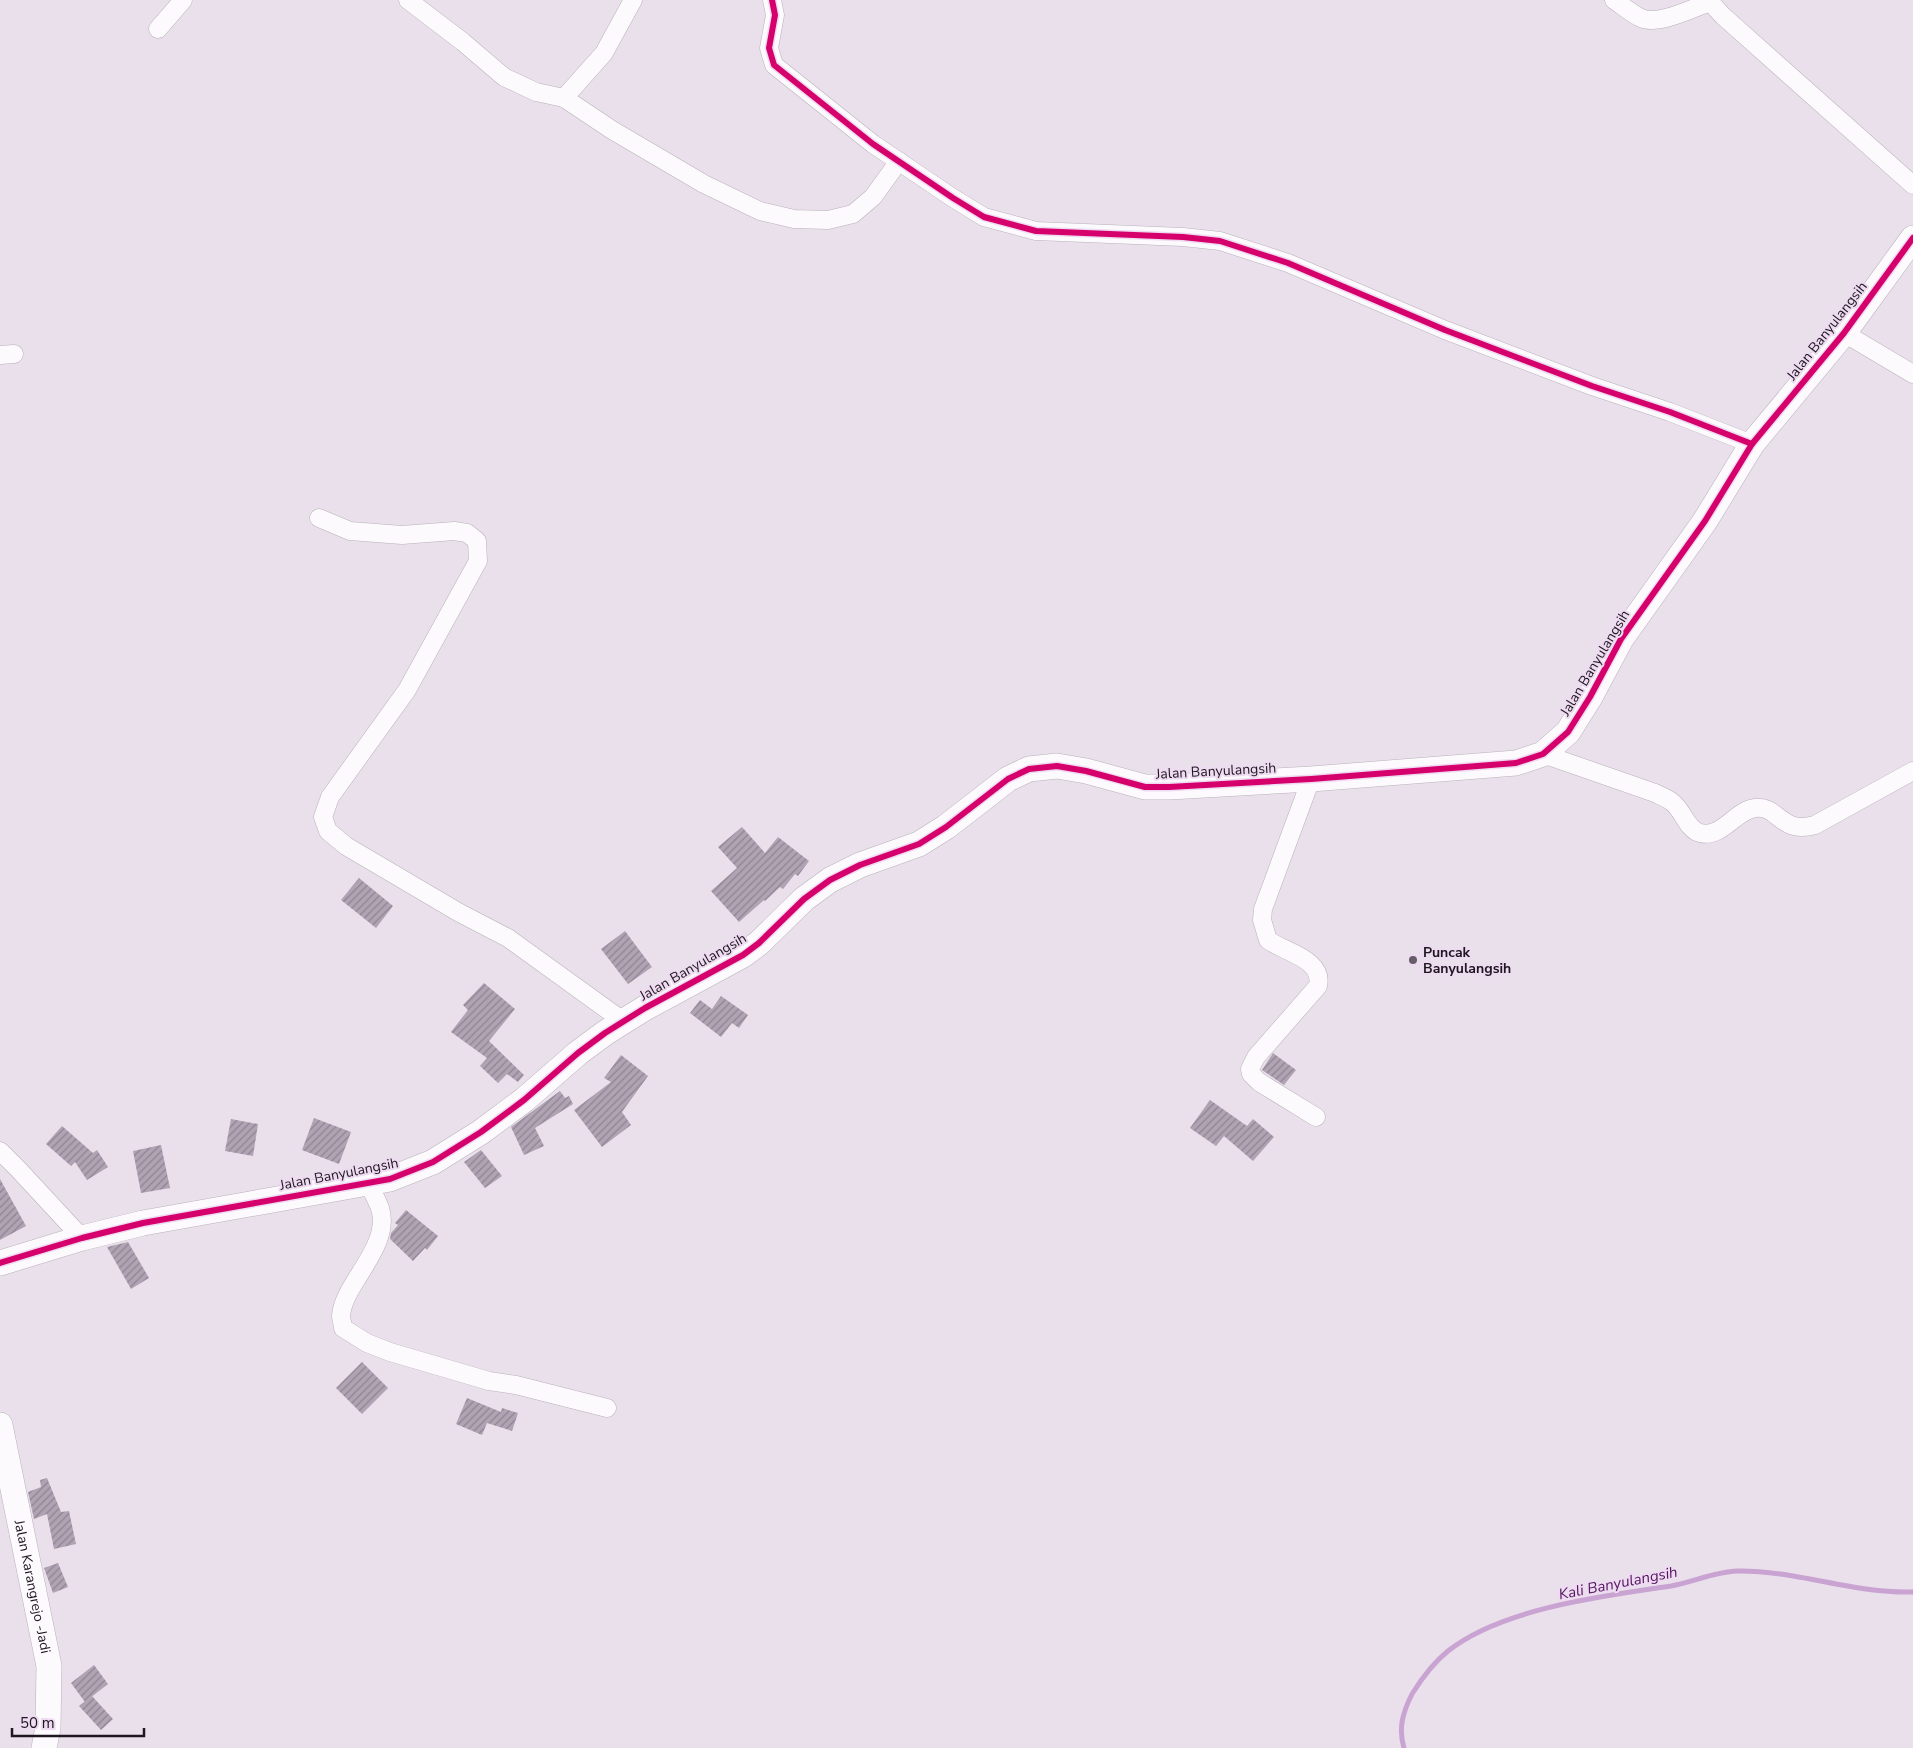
<svg xmlns="http://www.w3.org/2000/svg" width="1913" height="1748" font-family="'Nunito Sans',sans-serif">
  <defs>
    <pattern id="building-hatch" width="6" height="6" patternUnits="userSpaceOnUse" patternTransform="scale(1.25)"><rect width="6" height="6" fill="#b0a3b3"/><path d="M-1 1l2-2M0 6l6-6M5 7l2-2" fill="none" stroke="#8f8491"/></pattern>
  </defs>
  <rect width="100%" height="100%" fill="#eae0ec"/>
  <g fill="none" stroke-linecap="round" stroke-linejoin="round">
    <path stroke="#c9a3d1" stroke-width="5" d="M1404 1748C1398 1728 1403 1712 1412 1694 1422 1678 1433 1663 1448 1651 1502 1608 1604 1596 1671 1586 1693 1582 1714 1572 1737 1571 1797 1570 1853 1594 1913 1592"/>
  </g>
  <g fill="url(#building-hatch)">
    <polygon points="742,827 765,853 778,837 809,861 798,876 795,874 783,889 780,887 765,901 764,900 739,922 711,891 737,868 718,847"/>
    <polygon points="359,878 393,906 376,928 341,900"/>
    <polygon points="625,931 652,967 628,984 601,949"/>
    <polygon points="484,983 515,1009 489,1041 524,1075 518,1082 507,1074 498,1083 480,1066 487,1058 451,1032 468,1010 463,1005"/>
    <polygon points="721,996 748,1015 739,1028 732,1023 721,1037 690,1013 700,1000 712,1009"/>
    <polygon points="1273,1053 1296,1070 1284,1085 1262,1070"/>
    <polygon points="621,1055 648,1076 622,1112 631,1125 602,1147 574,1110 611,1082 604,1078"/>
    <polygon points="560,1091 565,1098 569,1096 573,1104 535,1128 544,1146 524,1155 511,1127"/>
    <polygon points="1210,1100 1247,1126 1253,1119 1274,1137 1253,1161 1224,1136 1216,1146 1190,1128"/>
    <polygon points="314,1118 351,1132 339,1164 302,1150"/>
    <polygon points="231,1119 258,1124 253,1156 225,1151"/>
    <polygon points="62,1126 93,1153 97,1150 108,1167 87,1180 75,1162 71,1166 46,1144"/>
    <polygon points="161,1145 170,1188 141,1193 133,1151"/>
    <polygon points="481,1150 502,1176 485,1188 464,1162"/>
    <polygon points="0,1179 26,1226 0,1240"/>
    <polygon points="406,1210 438,1236 427,1250 425,1248 413,1261 390,1239 391,1233 398,1225 395,1223"/>
    <polygon points="128,1242 149,1278 131,1289 107,1247"/>
    <polygon points="362,1362 388,1388 362,1414 336,1388"/>
    <polygon points="467,1398 501,1412 502,1408 518,1413 512,1431 487,1423 482,1435 456,1424"/>
    <polygon points="47,1478 61,1512 69,1511 76,1544 54,1549 47,1514 34,1519 28,1492 41,1487 40,1480"/>
    <polygon points="58,1563 68,1587 53,1593 44,1568"/>
    <polygon points="94,1665 108,1684 85,1702 71,1683"/>
    <polygon points="92,1696 113,1719 101,1730 79,1706"/>
  </g>
  <g fill="none" stroke-linecap="round" stroke-linejoin="round">
    <g stroke="#b8b1b9" stroke-width="19">
      <g id="street">
        <polyline points="408,0 463,42 504,77 536,92 564,98 612,130 704,184 760,211 794,219 828,220 853,214 873,197 899,161"/>
        <polyline points="772,0 775,15 769,48 774,65 873,144 953,198 984,217 1036,231 1183,237 1220,241 1288,263 1445,330 1592,386 1670,412 1752,444"/>
        <path d="M1614 0C1623 6 1632 14 1641 18 1658 26 1693 8 1710 2L1723 16 1913 185"/>
        <polyline points="158,29 183,0"/>
        <polyline points="564,98 604,53 633,0"/>
        <polyline points="1844,333 1913,374"/>
        <polyline points="0,355 14,354"/>
        <polyline points="319,518 350,531 402,535 454,531 467,533 477,541 478,561 407,690 330,797 323,817 328,831 346,846 458,912 508,938 623,1021"/>
        <path d="M1543 754 1655 793C1661 796 1667 798 1672 802 1683 810 1687 830 1700 833 1721 839 1736 810 1755 808 1779 805 1780 835 1815 825L1913 771"/>
        <path d="M1311 779 1263 909 1262 920 1268 940C1284 952 1324 959 1318 986L1256 1057 1250 1069 1251 1074 1259 1082 1316 1117"/>
        <polyline points="0,1151 18,1169 82,1238"/>
        <path d="M368 1183C372 1191 377 1200 380 1208 392 1247 343 1283 341 1316 341 1320 343 1324 343 1328L367 1343 390 1352 489 1381 516 1385 607 1408"/>
      </g>
    </g>
    <g stroke="#b8b1b9" stroke-width="26">
      <g id="secondary">
        <polyline points="0,1263 82,1238 143,1223 390,1179 433,1162 481,1132 524,1100 578,1053 605,1033 645,1008 743,955 759,943 804,899 830,880 860,865 919,844 946,827 1008,779 1029,769 1057,766 1086,771 1145,787 1169,787 1311,779 1516,763 1543,754 1568,732 1590,697 1621,639 1705,521 1752,444 1844,333 1913,238"/>
        <path id="s1" d="M0 1425 49 1666 48 1728 44 1748"/>
      </g>
    </g>
    <use href="#street" stroke="#fcfafc" stroke-width="18"/>
    <use href="#secondary" stroke="#fcfafc" stroke-width="25"/>
    <g stroke="#eedbf1" stroke-width="9">
      <g id="cycleway">
        <polyline points="772,0 775,15 769,48 774,65 873,144 953,198 984,217 1036,231 1183,237 1220,241 1288,263 1445,330 1592,386 1670,412 1752,444"/>
        <polyline points="0,1263 82,1238 143,1223 390,1179 433,1162 481,1132 524,1100 578,1053 605,1033 645,1008 743,955 759,943 804,899 830,880 860,865 919,844 946,827 1008,779 1029,769 1057,766 1086,771 1145,787 1169,787 1311,779 1516,763 1543,754 1568,732 1590,697 1621,639 1705,521 1752,444 1844,333 1913,238"/>
      </g>
    </g>
    <use href="#cycleway" stroke="#d6006c" stroke-width="6"/>
  </g>
  <circle fill="#655d67" stroke="#eedbf1" stroke-width="2" cx="1413" cy="960" r="5"/>
  <g text-anchor="middle" dominant-baseline="central" stroke-width="4" stroke-linejoin="round" paint-order="stroke">
    <g font-size="14" fill="#1e171f" stroke="#eedbf1">
      <text transform="translate(1827 331) rotate(-52)">Jalan Banyulangsih</text>
      <text transform="translate(1595 663) rotate(-59)">Jalan Banyulangsih</text>
      <text transform="translate(1216 771) rotate(-3)">Jalan Banyulangsih</text>
      <text transform="translate(693 967) rotate(-30)">Jalan Banyulangsih</text>
      <text transform="translate(339 1174) rotate(-11)">Jalan Banyulangsih</text>
      <text stroke="none"><textPath href="#s1" startOffset="165">Jalan Karangrejo -Jadi</textPath></text>
    </g>
    <g font-size="14" font-weight="bold" fill="#1e171f" stroke="#eedbf1" text-anchor="start">
      <text x="1423" y="952">Puncak<tspan x="1423" dy="16">Banyulangsih</tspan></text>
    </g>
    <g font-size="15" font-style="italic" fill="#52145d" stroke="#eedbf1">
      <text transform="translate(1618 1583) rotate(-11)">Kali Banyulangsih</text>
    </g>
  </g>
  <path d="M12 1728v8h132v-8" fill="none" stroke="#1e171f" stroke-width="2.5"/>
  <text x="20" y="1728" font-size="15" fill="#1e171f" stroke="#eedbf1" stroke-width="4" paint-order="stroke">50 m</text>
</svg>
